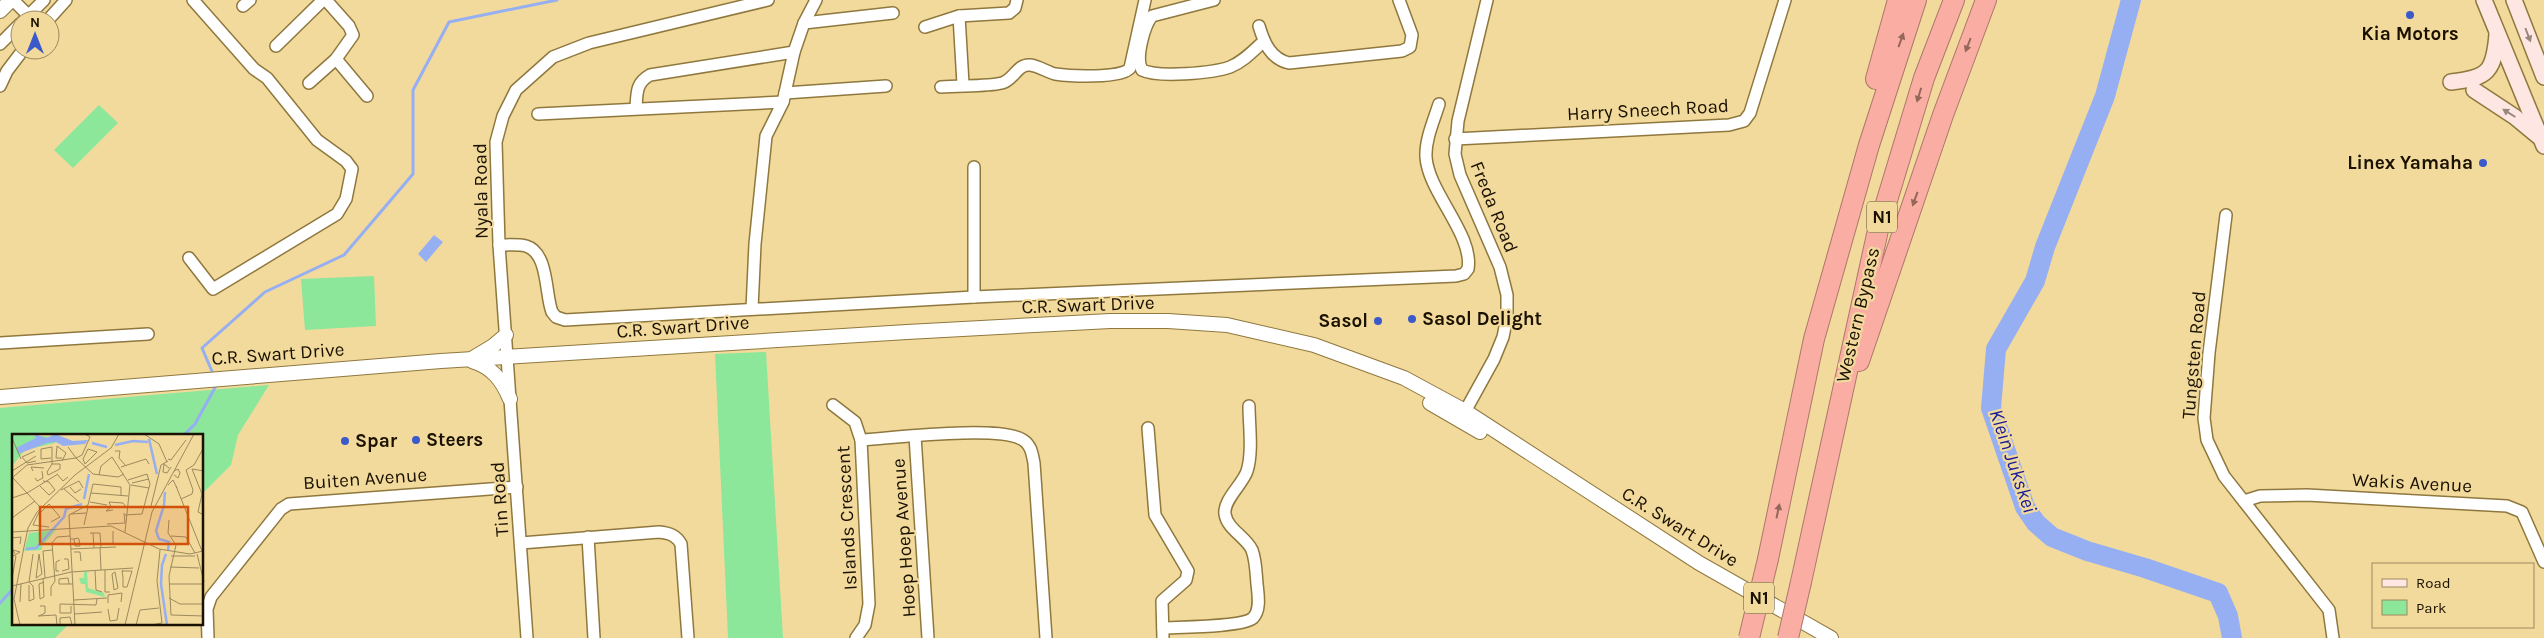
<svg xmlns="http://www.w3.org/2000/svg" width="2544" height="638" font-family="Karla,sans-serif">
  <rect width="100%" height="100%" fill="#f2da9d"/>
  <g fill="#8ce79b">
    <polygon points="99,105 118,123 73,168 54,150"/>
    <polygon points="374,276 376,326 305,330 301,279"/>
    <polygon points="766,352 783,638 728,638 715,354"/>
    <polygon points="269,385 238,435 231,465 203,493 202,436 14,436 14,624 69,624 55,638 0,638 0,408"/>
  </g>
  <polygon fill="#96aff2" points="434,235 443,242 426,262 418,254"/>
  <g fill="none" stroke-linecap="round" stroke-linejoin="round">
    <g stroke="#96aff2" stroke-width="3">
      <polyline points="214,376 202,348 265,292 344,255 413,174 413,90 449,22 557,0"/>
      <polyline points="183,436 195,424 217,384"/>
      <polyline points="0,603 14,588"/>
    </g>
    <polyline stroke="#96aff2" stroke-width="20" points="2131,0 2105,96 2045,247 2035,281 1996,349 1991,408 2025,507 2036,523 2052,537 2087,551 2145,568 2218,593 2228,616 2232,638"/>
    <g stroke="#8f783e" stroke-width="14">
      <g id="minor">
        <polyline points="13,0 28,15"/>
        <path d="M1214 0 1152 16C1144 26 1135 59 1142 70 1158 78 1213 73 1230 67 1243 62 1253 51 1264 41"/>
        <polyline points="243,6 250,0"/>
        <polyline points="959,16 963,84"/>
        <polyline points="24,20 44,0"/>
        <polyline points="48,20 66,0"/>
        <polyline points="804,23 893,13"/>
        <path d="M1259 26C1264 43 1271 59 1289 63L1402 51 1410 47 1412 35 1399 0"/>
        <polyline points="925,27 959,16 1009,13 1015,8 1017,0"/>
        <polyline points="0,44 20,24"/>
        <polyline points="276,46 323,0"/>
        <polyline points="336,59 367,96"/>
        <polyline points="309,83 336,59 353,35 349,26 326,0"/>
        <polyline points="0,86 7,71 23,50"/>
        <path d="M941 87C959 85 985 87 1002 83 1014 80 1017 64 1030 65 1039 66 1047 72 1055 74 1069 76 1122 79 1130 68L1145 0"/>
        <polyline points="785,93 886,86"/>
        <path d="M636 108C637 92 636 83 650 75L794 52"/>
        <polyline points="538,114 783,102"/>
        <polyline points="1455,139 1729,125 1744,121 1750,113 1785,0"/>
        <polyline points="974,167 974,297"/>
        <polyline points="2226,215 2209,353 2204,418 2207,440 2224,476 2329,610 2333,638"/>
        <path d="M499 245C507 245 518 244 526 246 549 253 545 295 552 312L556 317 565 320 974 297 1456 276 1464 274 1468 269C1474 235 1428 192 1426 157 1425 140 1434 120 1439 104"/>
        <polyline points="189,258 213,289 337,214 346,199 352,169 346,161 317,140 267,78 254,69 193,0"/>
        <polyline points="752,309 755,244 766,136 783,102 794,52 804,23 816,0"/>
        <polyline points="0,343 148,334"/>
        <polyline points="833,405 855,422 861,440 869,604 865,625 856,638"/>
        <polyline points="1462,417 1494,359 1503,337 1507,317 1507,295 1500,267 1460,175 1455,154 1458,121 1487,0"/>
        <polyline points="1148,428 1155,515 1188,571 1186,580 1162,601 1163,638"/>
        <polyline points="915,436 928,638"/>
        <path d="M861 440C893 438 1000 425 1023 440 1031 445 1032 453 1034 463L1046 638"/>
        <polyline points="2244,501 2260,496 2307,495 2507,506 2522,512 2544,562"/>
        <polyline points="588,537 594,638"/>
        <path d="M521 543 659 532C669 533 676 535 681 544L688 638"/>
        <path d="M1163 628C1179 627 1243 627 1253 618 1261 610 1258 594 1257 584 1256 573 1256 561 1252 550 1246 537 1227 529 1225 514 1223 500 1243 484 1247 471 1253 452 1249 425 1249 406"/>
        <polyline points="208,638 207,609 211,597 281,509 289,504 517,487"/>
        <polyline points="527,638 499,245 496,142 503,116 516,90 553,57 589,43 768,0"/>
      </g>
    </g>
    <g stroke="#8f783e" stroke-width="16">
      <g id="tertiary">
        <polyline points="0,11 11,0"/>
        <polyline points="473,358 493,346 506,335"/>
        <path d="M472 361C492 367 502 380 510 399"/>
        <polyline points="0,397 441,361 907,332 1110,321 1168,321 1227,325 1314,345 1404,378 1465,411 1699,563 1831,638"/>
        <polyline points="1430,403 1480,432"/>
      </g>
    </g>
    <g stroke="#8f783e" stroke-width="18">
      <g id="secondary">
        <polyline points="2484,0 2544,146"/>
        <polyline points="2514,0 2544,77"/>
        <path d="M2451 82C2488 78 2494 72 2497 34"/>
        <polyline points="2474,90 2515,117 2538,136"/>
      </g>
    </g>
    <g stroke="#ac776a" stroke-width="22">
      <g id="motorway">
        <polyline points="1876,79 1898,0"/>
        <polyline points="1859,361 1943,115 1986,0"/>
        <polyline points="1768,559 1814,339 1869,145 1916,0"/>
        <polyline points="1801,582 1878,230 1924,78 1954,0"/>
      </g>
    </g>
    <use href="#minor" stroke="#fff" stroke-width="11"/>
    <use href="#tertiary" stroke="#fff" stroke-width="14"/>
    <use href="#secondary" stroke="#fee7e3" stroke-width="15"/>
    <use href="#motorway" stroke="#faaea3" stroke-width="20"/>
    <g stroke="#ac776a" stroke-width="22" stroke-linecap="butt">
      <g id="motorway-bridge">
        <polyline points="1749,638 1768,559"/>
        <polyline points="1788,638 1801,582"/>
      </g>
    </g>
    <use href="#motorway-bridge" stroke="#faaea3" stroke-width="20"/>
  </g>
  <defs><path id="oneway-solid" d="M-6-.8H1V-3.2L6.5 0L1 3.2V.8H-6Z" transform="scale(1.25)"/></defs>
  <g fill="#97877d">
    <use href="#oneway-solid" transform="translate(2528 35) rotate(69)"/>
    <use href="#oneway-solid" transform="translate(2509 113) rotate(-148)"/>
  </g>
  <g fill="#95675a">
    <use href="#oneway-solid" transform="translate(1901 40) rotate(-70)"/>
    <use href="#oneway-solid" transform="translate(1968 45) rotate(111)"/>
    <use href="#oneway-solid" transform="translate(1919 95) rotate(107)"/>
    <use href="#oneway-solid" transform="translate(1915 199) rotate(110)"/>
    <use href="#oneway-solid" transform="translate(1778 511) rotate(-78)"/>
  </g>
  <g fill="#3b59cb" stroke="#f2da9d" stroke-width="2">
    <circle cx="2410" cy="15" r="5"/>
    <circle cx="2483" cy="163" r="5"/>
    <circle cx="1412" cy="319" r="5"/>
    <circle cx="1378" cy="321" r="5"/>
    <circle cx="416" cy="440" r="5"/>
    <circle cx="345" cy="441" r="5"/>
  </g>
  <g text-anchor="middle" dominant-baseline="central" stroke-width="4.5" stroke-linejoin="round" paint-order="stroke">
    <g fill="#f2da9d" stroke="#5b4d2f" stroke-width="1">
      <rect x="1867" y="201.5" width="30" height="31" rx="4"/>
      <rect x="1744" y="582.5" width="30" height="31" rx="4"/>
    </g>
    <g font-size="18" font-weight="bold" fill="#1a1100">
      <text x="1882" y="217">N1</text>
      <text x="1759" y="598">N1</text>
    </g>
    <g font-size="19" font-weight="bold" fill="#1a1100" stroke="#f2da9d" text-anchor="start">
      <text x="2410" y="34" text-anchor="middle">Kia Motors</text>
      <text x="2473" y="163" text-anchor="end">Linex Yamaha</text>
      <text x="1422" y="319">Sasol Delight</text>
      <text x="1368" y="321" text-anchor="end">Sasol</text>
      <text x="426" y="440">Steers</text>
      <text x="355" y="441">Spar</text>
    </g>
    <g font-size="19" fill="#1a1100" stroke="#f2da9d">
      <text transform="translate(1648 110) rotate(-3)">Harry Sneech Road</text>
      <text transform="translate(481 191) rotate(-91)">Nyala Road</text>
      <text transform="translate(1494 207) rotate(68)">Freda Road</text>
      <text transform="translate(1088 305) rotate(-2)">C.R. Swart Drive</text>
      <text transform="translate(1858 315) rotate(-77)">Western Bypass</text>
      <text transform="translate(683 327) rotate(-4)">C.R. Swart Drive</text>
      <text transform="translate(278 354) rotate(-4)">C.R. Swart Drive</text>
      <text transform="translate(2194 355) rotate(-85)">Tungsten Road</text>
      <text transform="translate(365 479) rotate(-4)">Buiten Avenue</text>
      <text transform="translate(2412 483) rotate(3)">Wakis Avenue</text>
      <text transform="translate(500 499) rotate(-94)">Tin Road</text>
      <text transform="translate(847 518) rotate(-93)">Islands Crescent</text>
      <text transform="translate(1680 527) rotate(32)">C.R. Swart Drive</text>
      <text transform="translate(904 538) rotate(-94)">Hoep Hoep Avenue</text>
    </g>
    <g font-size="20" font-style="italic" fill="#151a9b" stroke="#f2da9d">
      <text transform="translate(2013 461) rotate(71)">Klein Jukskei</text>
    </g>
  </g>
  <g transform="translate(12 434)">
    <rect width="191" height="191" fill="#f2da9d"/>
    <path d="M0 0 42 3 43 9 13 16 0 32ZM44 96 30 112V116L12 117 17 99ZM75 137 76 154 92 159 93 163 74 158 73 150H69L67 144H72V138Z" fill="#8ce79b"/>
    <path d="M22 0 35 4 43 0 61 7 76 6 73 10 51 12 44 8 35 9 6 20 4 14 24 4Z" fill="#96aff2"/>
    <path fill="none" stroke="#96aff2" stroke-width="2.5" d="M137 5 145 40M80 9 95 13M103 11 121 7 136 8M153 58 152 71 144 97 147 105 157 108 156 116M72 65 77 40M14 115 24 114 52 83 54 75 70 70M154 120 150 131 149 150 155 191"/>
    <path fill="none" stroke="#9c8a5e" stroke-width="1" d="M132 0 147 10 155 28M0 4 9 25M56 13 64 24 70 21 78 3 73 0M76 15 85 18 73 30 71 25ZM23 17 10 23 15 29 24 27M103 17H108L107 24 114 32M39 24 29 25V15L40 13V30L35 38 36 41 48 35V30H40M50 24H44L45 12 54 19 50 27M156 25 159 26 174 6M109 33 134 25 137 30M157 34 152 30 151 38 155 39 159 33M0 37 24 22M21 37 19 33 32 34M192 37 180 35 190 60 186 78 192 81M45 40 51 47 56 43M87 41 89 32 100 23 118 51M162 41 166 44 168 39 166 35 162 37M0 44 15 31 64 24 81 40 106 43 112 40M1 44 29 74M23 44 25 47 31 44 30 37M120 49 137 45M119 51 137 54M156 51 161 46 165 54M28 52 37 61 43 56 37 48 31 47M164 52 192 122M58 53 63 59 69 55M52 55 67 68 65 66M49 56 67 47 71 54M181 56 174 36 182 31 192 13M79 59 116 62M0 64 15 59 46 40M169 65 180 60 181 56M78 68 95 71M139 72 149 31 156 27M101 76 94 77 99 73 97 68 111 69 114 73M27 78 21 91 37 93M28 79 37 70 48 83 39 88M59 80 74 79M113 81 130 80 138 50 135 40 116 46M0 84 23 67M157 86 156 99 164 111 157 142 159 181 192 182M95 90 113 89 112 79M72 91 76 73M0 98 99 92 147 115 178 120 191 117M113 98 118 51M78 99H88L89 114M81 99 82 114M159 102 174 103 183 119M0 104 9 103 8 110M58 105H62L66 104 67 105 68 112H63L62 105M96 110 101 109V97M12 113 16 94 25 78 63 41 99 14 107 0M88 114 89 136M59 115 104 113M62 118H68L69 127M3 120 1 116 8 118 3 121M185 120 192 148M0 121 4 122 0 145M159 122H183M158 133 187 134M83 136 84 156 90 158M93 136V158H98M47 137H44V128L48 126M50 137 57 135 56 125H52M110 137H120L115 153H111V143L110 137 111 136M103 138 106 154 102 156 100 140ZM24 144 30 140 27 120M24 144 27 120M31 144 32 163 28 165 27 150 32 148M33 144 31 117 40 116M57 150 56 144 47 145V150H61M157 150H192M17 151V167L22 165 21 152 17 148 21 120M0 152 59 138 121 134M39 162V153L43 147 40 109 45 103 58 102M157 164 168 170H192M2 165 12 113M2 165 8 191M62 166 95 164M8 168 9 150M96 169V161L110 159 109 168M59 172V179H48V170L84 171 85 165M96 175 98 187 105 186 107 174M63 180 90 178M26 182 44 181 45 191M27 182 33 179V172H28M48 191V184L58 183 60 191M63 191 57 81 76 71 81 50 109 53V62M113 191 140 78 182 0M124 191 128 176 147 174M139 191 150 189 145 147 148 116"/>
    <path fill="#d3520b" fill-opacity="0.15" stroke="#d3520b" stroke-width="2.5" d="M28 73H176V110H28Z"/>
    <rect width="191" height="191" fill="none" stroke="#1a1100" stroke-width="2.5"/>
  </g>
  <rect x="2372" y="563" width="162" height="65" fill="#f2da9d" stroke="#9c8a5e"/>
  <rect x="2382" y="579" width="25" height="8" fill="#fee7e3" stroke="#9c8a5e"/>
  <text x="2416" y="588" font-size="15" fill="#1a1100">Road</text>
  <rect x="2382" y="600" width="25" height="15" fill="#8ce79b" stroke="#9c8a5e"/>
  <text x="2416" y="613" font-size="15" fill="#1a1100">Park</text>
  <g transform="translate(35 35)"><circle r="24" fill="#f2da9d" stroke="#9c8a5e"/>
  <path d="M0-4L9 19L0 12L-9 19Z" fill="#3b59cb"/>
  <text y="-8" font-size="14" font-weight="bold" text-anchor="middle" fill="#1a1100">N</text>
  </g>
</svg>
